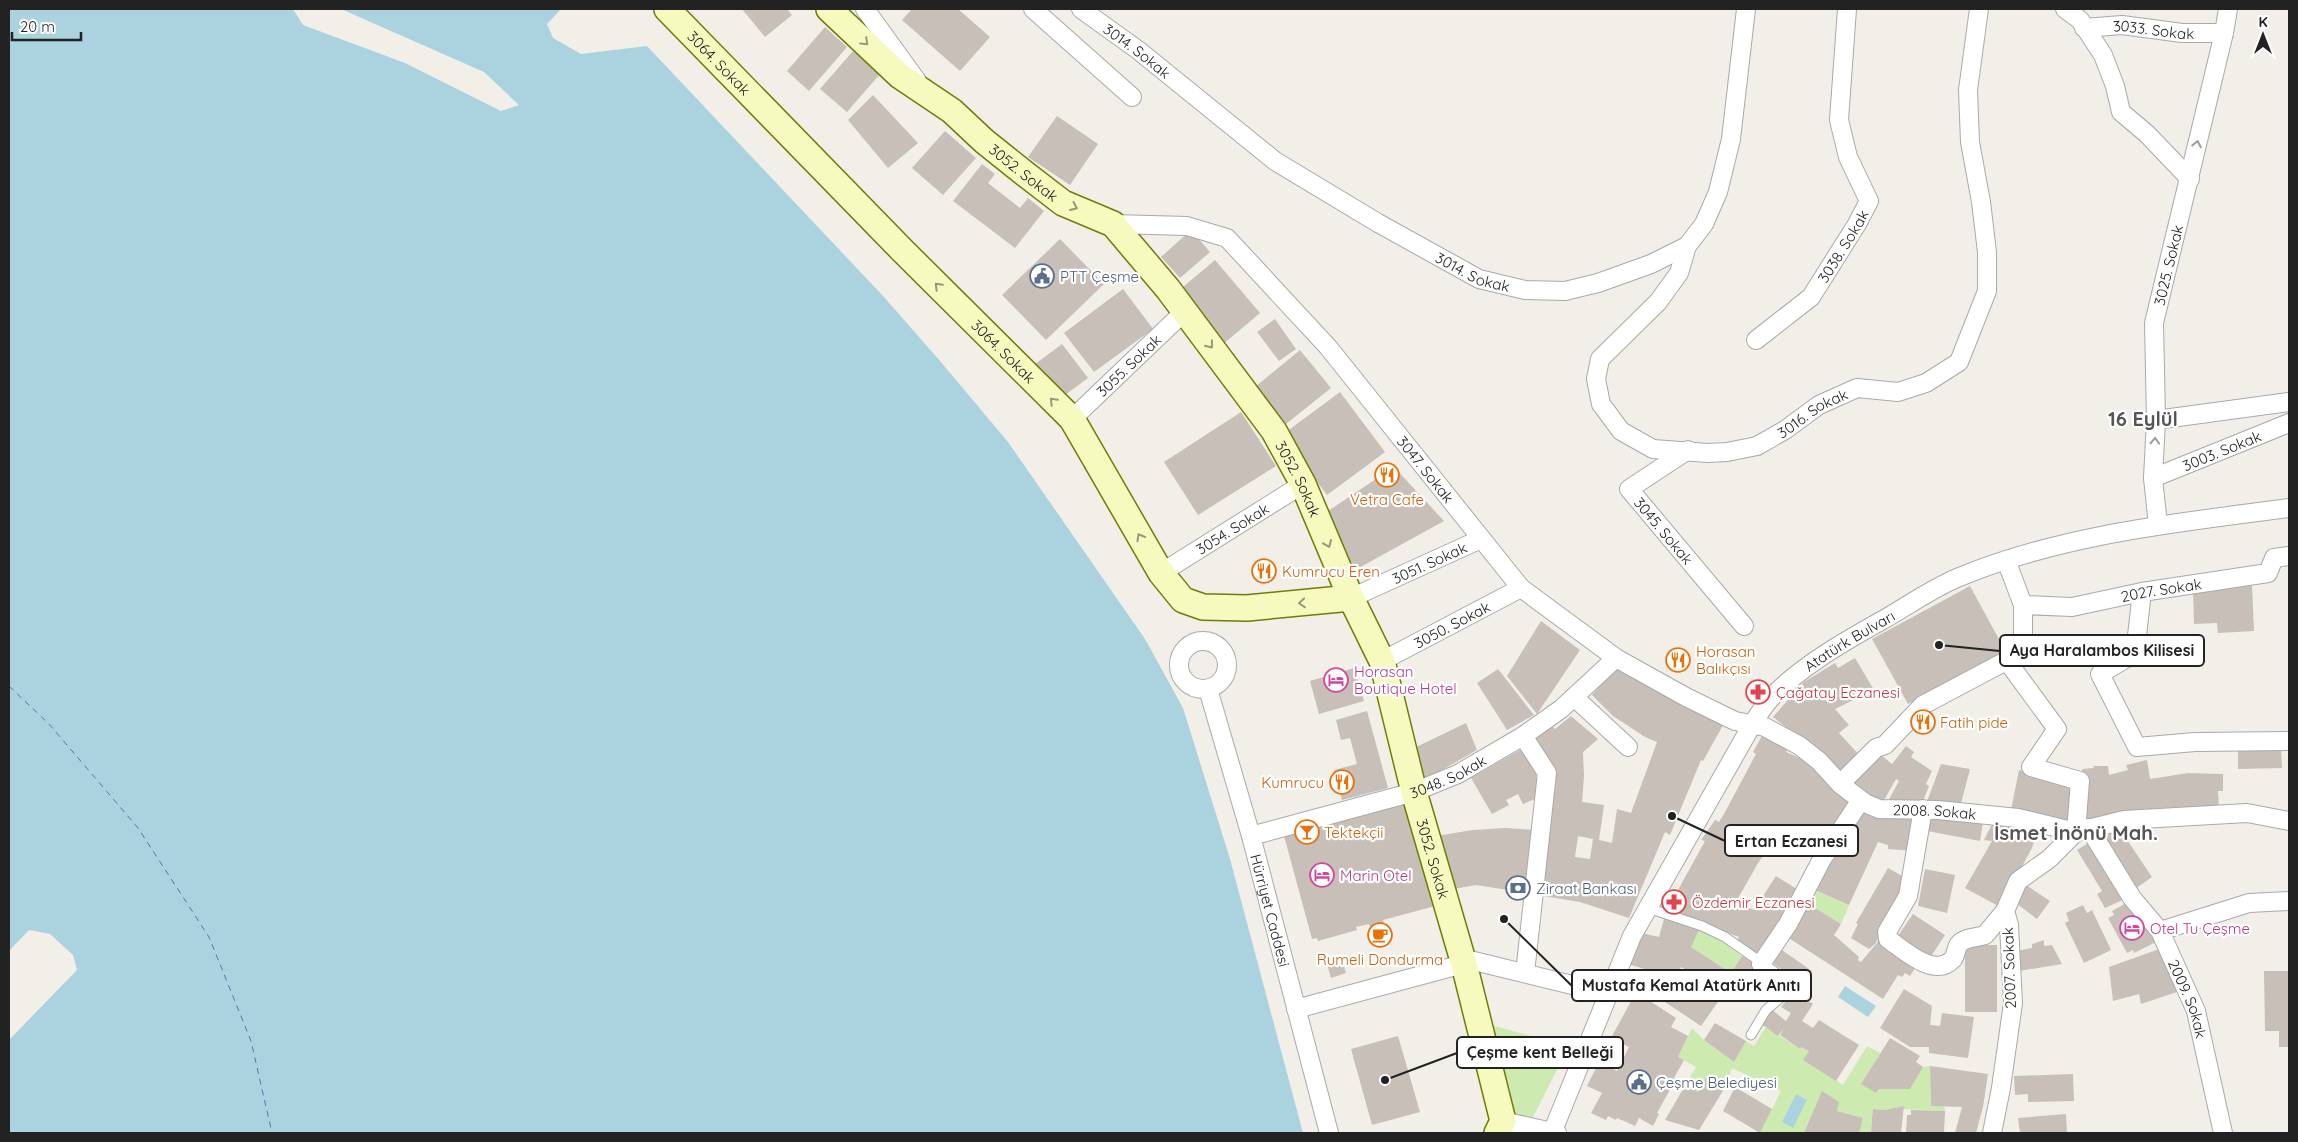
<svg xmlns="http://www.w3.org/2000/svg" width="2298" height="1142" font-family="Quicksand,sans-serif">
  <rect width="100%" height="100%" fill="#f2efe9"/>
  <g fill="#cdebb0">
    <polygon points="1813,889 1849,905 1841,924 1805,902"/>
    <polygon points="1701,926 1742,956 1731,973 1691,947"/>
    <polygon points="1491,1025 1569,1046 1531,1121 1516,1118"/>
    <polygon points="1766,1027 1800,1049 1801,1047 1809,1051 1804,1060 1843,1085 1867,1046 1880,1053 1862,1083 1879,1089 1910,1089 1923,1067 1930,1066 1931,1106 1944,1106 1945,1111 1904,1109 1904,1106 1884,1110 1874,1109 1871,1133 1859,1133 1863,1118 1837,1111 1823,1092 1804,1133 1760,1133 1781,1091 1732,1068 1724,1089 1707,1079 1698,1092 1686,1084 1696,1067 1678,1057 1692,1028 1704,1040 1734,1062 1746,1041 1754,1046"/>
  </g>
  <g fill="#aad3df">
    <polygon points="9,9 293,9 303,25 405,63 501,111 519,105 484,72 341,9 561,9 547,24 553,38 581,54 647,46 884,297 940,361 1008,442 1145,639 1183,708 1230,859 1303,1133 9,1133 9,1040 77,970 73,955 50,934 29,930 9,951"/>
    <polygon points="1845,986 1876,1006 1868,1017 1838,997"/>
    <polygon points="1796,1094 1807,1100 1793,1128 1782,1122"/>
  </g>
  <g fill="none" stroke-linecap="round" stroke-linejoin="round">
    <polyline stroke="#4a7aab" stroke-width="1" stroke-dasharray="6 5" stroke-linecap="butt" points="9,686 49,724 138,828 209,937 251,1041 272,1133"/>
  </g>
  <g fill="#c7bfb8" fill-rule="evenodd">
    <polygon points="742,9 787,9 792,15 765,37"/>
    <polygon points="912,9 958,9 990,37 960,71 902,20"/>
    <polygon points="825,27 847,47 809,91 787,71"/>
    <polygon points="853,51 880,74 847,112 820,89"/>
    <polygon points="873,95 918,143 888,168 848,120"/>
    <polygon points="1057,116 1098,144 1070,185 1028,157"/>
    <polygon points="945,131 976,158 943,195 912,168"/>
    <polygon points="982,164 995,174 988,183 1020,208 1028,198 1044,211 1015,248 953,201"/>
    <polygon points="1191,230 1210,252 1180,278 1161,257"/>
    <polygon points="1060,239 1104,284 1046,340 1002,295"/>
    <polygon points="1215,260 1260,313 1222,345 1177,292"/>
    <polygon points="1123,289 1153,329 1094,372 1064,333"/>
    <polygon points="1275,319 1296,349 1279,361 1257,332"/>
    <polygon points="1062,344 1088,378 1057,401 1031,367"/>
    <polygon points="1300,350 1331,388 1286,424 1255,387"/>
    <polygon points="1340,392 1385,452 1327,495 1282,435"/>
    <polygon points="1241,412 1276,466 1198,515 1164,462"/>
    <polygon points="1394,467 1444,521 1346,575 1328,511"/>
    <polygon points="2252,585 2254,631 2218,633 2217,623 2194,624 2193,588"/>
    <polygon points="1970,586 2006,652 1908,704 1872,639"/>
    <polygon points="1541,621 1580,650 1537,714 1507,676"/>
    <polygon points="1855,658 1874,690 1835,709 1849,725 1839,733 1862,758 1840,779 1803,741 1773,717 1804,682 1835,663 1838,668"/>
    <path d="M1614 666 1726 720 1703 761 1701 760 1670 835 1665 832 1629 918 1580 902 1537 895 1550 797 1528 738 1548 723 1555 729 1571 716 1598 739 1583 752 1584 776 1582 802 1604 805 1599 840 1612 843 1617 809 1631 813 1657 742 1645 737 1613 716 1592 695 1598 688 1595 685ZM1578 836 1593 839 1590 859 1575 857Z"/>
    <polygon points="1354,668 1364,701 1319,714 1310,681"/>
    <polygon points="1498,669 1534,715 1507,730 1477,683"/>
    <polygon points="1367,711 1388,788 1342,800 1334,770 1357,764 1350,738 1341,740 1336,720"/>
    <polygon points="1466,723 1477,750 1423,781 1410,750"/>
    <polygon points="1763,734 1789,746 1786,752 1821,767 1816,773 1854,802 1821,854 1782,829 1758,863 1736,902 1754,910 1776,876 1800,891 1757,958 1737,941 1739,937 1667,910 1705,841 1701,840 1715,820 1719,822 1724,814 1756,754 1753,752"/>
    <polygon points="1906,746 1914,752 1911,757 1932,771 1926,784 1929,786 1923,801 1887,803 1899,781 1896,779 1883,802 1866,797 1846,782 1876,751 1892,764"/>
    <polygon points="2281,746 2282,768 2238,769 2238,747"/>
    <polygon points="1523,748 1535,769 1540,797 1523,804 1518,794 1506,800 1509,805 1492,814 1471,778"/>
    <polygon points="2147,760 2150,779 2188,773 2223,774 2223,791 2218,791 2219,807 2157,808 2081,821 2082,769 2094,768 2093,766 2108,766 2109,775 2128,770 2126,765"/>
    <polygon points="1941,764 1970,769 1960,807 1926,804"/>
    <polygon points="2019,770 2078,784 2074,824 2011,810"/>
    <polygon points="1406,800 1435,906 1383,920 1388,936 1373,940 1369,924 1356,927 1357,930 1318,941 1317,938 1312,939 1283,832"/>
    <polygon points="1858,811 1873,817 1918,815 1914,851 1888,849 1888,845 1878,842 1849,905 1813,889"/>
    <polygon points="1925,812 1983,822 1980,841 1922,830"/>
    <polygon points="1993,822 2038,829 2032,848 2000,907 1965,888 1992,841 1984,840"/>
    <polygon points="2117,825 2152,877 2132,891 2095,833"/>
    <polygon points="1505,828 1537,830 1528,893 1476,885 1453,889 1436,836 1473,830"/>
    <polygon points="2092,841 2127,898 2105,908 2097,894 2102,891 2077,850"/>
    <polygon points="1888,868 1906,878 1900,902 1875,944 1869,949 1851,938 1858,924 1856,923"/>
    <polygon points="1925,869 1955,875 1947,913 1918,906"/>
    <polygon points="2020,881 2050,901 2037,919 2012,900"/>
    <polygon points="2130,901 2156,942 2134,953 2133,950 2127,953 2108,918 2114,915 2112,911"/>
    <polygon points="1805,902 1841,924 1834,935 1859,957 1858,960 1861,962 1881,938 1918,963 1910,976 1905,973 1902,977 1898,975 1883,999 1784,935"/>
    <polygon points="2083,905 2087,913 2092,910 2111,950 2084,963 2065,923 2069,921 2066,913"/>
    <polygon points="1913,914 1945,935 1928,961 1895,940"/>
    <polygon points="1665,915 1701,926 1691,947 1731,973 1742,956 1767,972 1756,990 1736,977 1725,995 1681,967 1679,972 1720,999 1701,1026 1641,986 1651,971 1628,964 1641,933 1659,937"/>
    <polygon points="2044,940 2044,946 2052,945 2062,964 2019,971 2016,951 2032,948 2032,944"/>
    <rect x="1965" y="945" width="32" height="67"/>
    <polygon points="1779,948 1812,971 1803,984 1770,961"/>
    <polygon points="2162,948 2177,992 2141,1004 2139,994 2113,1001 2109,967"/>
    <polygon points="1341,957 1346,973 1331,978 1326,961"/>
    <polygon points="2264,971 2289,971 2289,1047 2279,1047 2279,1031 2265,1031"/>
    <polygon points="1904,989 1932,1006 1930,1025 1940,1026 1942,1013 1974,1017 1968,1058 1929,1053 1929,1047 1910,1047 1880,1028"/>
    <polygon points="1795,991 1813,1004 1802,1021 1813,1028 1819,1020 1859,1045 1836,1081 1803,1060 1809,1051 1801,1047 1800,1049 1780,1035 1784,1028 1778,1036 1760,1023 1771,1009 1786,1021 1791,1013 1781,1007"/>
    <polygon points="1636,992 1676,1018 1671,1027 1688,1036 1678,1057 1684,1060 1674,1078 1676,1079 1657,1113 1659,1114 1653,1126 1639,1118 1635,1126 1617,1118 1616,1120 1608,1116 1606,1120 1591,1113 1602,1093 1587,1086 1599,1062 1617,1071 1629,1047 1611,1038"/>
    <polygon points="1715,1023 1746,1041 1734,1062 1704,1040"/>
    <polygon points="1398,1036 1420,1112 1372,1125 1351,1049"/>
    <polygon points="1890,1038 1920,1056 1916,1062 1923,1067 1910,1089 1879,1089 1876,1093 1861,1084"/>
    <polygon points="1930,1066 1988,1074 1983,1107 1976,1133 1955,1133 1962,1107 1931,1106"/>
    <polygon points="2073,1074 2074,1101 2028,1102 2028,1094 2015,1095 2014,1076"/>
    <polygon points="1706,1078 1724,1089 1699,1130 1665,1120 1686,1084 1698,1092"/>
    <polygon points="1735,1087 1772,1109 1760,1133 1723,1111"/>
    <polygon points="1822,1091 1839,1102 1837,1111 1863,1118 1859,1133 1804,1133"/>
    <polygon points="1904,1106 1901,1133 1871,1133 1873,1109 1884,1110"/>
    <polygon points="1911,1110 1945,1111 1944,1133 1906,1133 1907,1115 1911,1115"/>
    <polygon points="2066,1114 2067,1133 2020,1133 2018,1118"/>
  </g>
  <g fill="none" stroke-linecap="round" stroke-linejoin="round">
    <g stroke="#a9a9a9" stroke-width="11">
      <polyline id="lane" points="1648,908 1702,926 1725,937 1792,984 1792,988 1766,1010 1751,1035"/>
    </g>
    <g stroke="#a9a9a9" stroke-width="20">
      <g id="street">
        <polyline points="865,9 917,81"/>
        <polyline points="1033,9 1132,97"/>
        <path id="s1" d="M1081 9 1138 50 1275 161 1378 223 1479 279 1525 290 1565 291 1598 283 1651 264 1687 246 1704 224 1718 192 1731 139 1746 9"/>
        <polyline points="2065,9 2080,20 2103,55 2115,86 2121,112 2147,134 2190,179"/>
        <path id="s2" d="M2084 28 2122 25 2182 33H2224"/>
        <path id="s3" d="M1113 224 1187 226 1227 238 1328 347 1521 588 1616 658 1686 697 1735 721 1765 727 1800 746 1819 761 1840 784 1865 803 1879 809 1938 810 2018 818 2076 832 2124 820 2247 813 2289 821"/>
        <path id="s4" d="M1687 246 1679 273 1658 302 1600 359 1596 379 1601 404 1621 431 1653 449 1708 453 1727 452 1757 446 1785 430 1819 405 1857 388 1898 392 1926 383 1959 362 1987 291V252L1981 202 1970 142 1968 90 1979 9"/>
        <path id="s5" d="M1756 340 1811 297 1857 224 1869 201 1848 157 1839 120 1847 9"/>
        <path id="s6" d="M1072 419 1184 312"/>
        <polyline points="2156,420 2289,402"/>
        <path id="s7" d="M1688 450 1629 489 1744 626"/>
        <path id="s8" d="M2153 478 2289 423"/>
        <path id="s9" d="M2158 525 2153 478 2156 420 2154 323 2224 33 2228 9"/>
        <path id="s10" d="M1161 573 1303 484"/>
        <polyline points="2142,592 2135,653 2100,674 2137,747 2195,742 2289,741"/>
        <path id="s11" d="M1351 598 1481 539"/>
        <path id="s12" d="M2023 605 2072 607 2142 592 2268 573 2274 558 2289 556"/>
        <circle cx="1203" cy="665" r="24"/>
        <path id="s13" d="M1382 661 1521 588"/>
        <path id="s14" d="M1208 689 1251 836 1329 1133"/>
        <polyline points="1574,697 1628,747"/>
        <polyline points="1523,736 1547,773 1525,973"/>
        <polyline points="1840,784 1876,748 1885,745 1923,705 2023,652 2023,605 2006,560"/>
        <path d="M1923 809 1908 896 1887 932 1888 939C1904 950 1934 979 1953 959 1956 955 1956 948 1959 944 1965 937 1976 938 1985 935L2005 911"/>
        <path id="s15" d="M2089 828 2132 898 2160 931 2196 1011 2223 1133"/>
        <path id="s16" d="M1251 836 1414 792 1458 774 1523 736 1561 709 1616 658"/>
        <polyline points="2160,931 2249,903 2289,901"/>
        <polyline points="1761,964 1788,924 1822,859 1861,800"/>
        <polyline points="1296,1009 1474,961 1609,994"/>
        <polyline points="1503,1121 1557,1133"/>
        <path id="s17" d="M1552 1133 1632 936 1753 723C1758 715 1764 706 1770 699 1798 668 1845 641 1881 621 1906 607 1931 589 1957 578 2063 534 2176 523 2289 508"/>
        <polyline points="1992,1133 2001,1088 2013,1003 2009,925 2005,911 2018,881 2049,859 2076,832 2080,781 2031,767 2057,729 2007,661"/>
      </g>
    </g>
    <g stroke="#707d05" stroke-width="28">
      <g id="secondary">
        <path id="s18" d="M667 9 903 251 1072 419 1161 573 1183 600 1203 607 1247 608 1351 598"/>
        <path id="s19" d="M829 9 900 76 952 111 984 141 1024 173 1063 203 1113 224 1168 289 1274 431 1303 484 1351 598 1382 661 1414 792 1464 964 1503 1121 1497 1133"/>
      </g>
    </g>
    <use href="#lane" stroke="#fff" stroke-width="9"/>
    <use href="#street" stroke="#fff" stroke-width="18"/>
    <use href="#secondary" stroke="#f7fabf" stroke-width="25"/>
  </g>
  <defs><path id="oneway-chevron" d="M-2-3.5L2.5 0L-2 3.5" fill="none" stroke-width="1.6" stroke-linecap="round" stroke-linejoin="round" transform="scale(1.25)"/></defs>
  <g stroke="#979978">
    <use href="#oneway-chevron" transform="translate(865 42) rotate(44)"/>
    <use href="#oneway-chevron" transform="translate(1074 207) rotate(24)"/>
    <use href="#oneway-chevron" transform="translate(938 286) rotate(-135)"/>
    <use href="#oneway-chevron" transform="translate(1210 345) rotate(52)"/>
    <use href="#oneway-chevron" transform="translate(1053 401) rotate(-135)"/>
    <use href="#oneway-chevron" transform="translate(1140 537) rotate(-120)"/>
    <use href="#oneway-chevron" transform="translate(1328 544) rotate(67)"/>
    <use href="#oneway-chevron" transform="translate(1302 603) rotate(175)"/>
  </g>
  <g stroke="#9c9c9c">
    <use href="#oneway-chevron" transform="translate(2197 144) rotate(-79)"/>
    <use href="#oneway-chevron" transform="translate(2155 441) rotate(-87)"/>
  </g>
  <defs>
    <g id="civic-ring" transform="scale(1.25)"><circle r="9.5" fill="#fff" stroke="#5c6f8a" stroke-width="1.5"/><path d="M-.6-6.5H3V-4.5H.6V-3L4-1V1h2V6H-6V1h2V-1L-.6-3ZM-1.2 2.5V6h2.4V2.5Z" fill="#5c6f8a"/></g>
    <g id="restaurant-ring" transform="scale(1.25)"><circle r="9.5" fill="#fff" stroke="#e8710a" stroke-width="1.5"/><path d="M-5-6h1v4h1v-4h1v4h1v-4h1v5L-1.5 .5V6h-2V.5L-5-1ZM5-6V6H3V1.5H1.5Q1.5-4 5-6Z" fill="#e8710a"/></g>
    <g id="hotel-ring" transform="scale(1.25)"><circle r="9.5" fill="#fff" stroke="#d1479c" stroke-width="1.5"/><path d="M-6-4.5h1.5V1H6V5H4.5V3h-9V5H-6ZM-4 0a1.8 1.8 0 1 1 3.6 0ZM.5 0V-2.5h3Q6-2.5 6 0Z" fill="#d1479c"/></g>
    <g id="pharmacy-ring" transform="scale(1.25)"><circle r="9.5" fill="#fff" stroke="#e0444e" stroke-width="1.5"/><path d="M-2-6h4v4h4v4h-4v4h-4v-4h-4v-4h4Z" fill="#e0444e"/></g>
    <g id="bar-ring" transform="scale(1.25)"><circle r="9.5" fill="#fff" stroke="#e8710a" stroke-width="1.5"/><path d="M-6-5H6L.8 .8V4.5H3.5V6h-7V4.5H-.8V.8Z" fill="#e8710a"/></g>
    <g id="bank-ring" transform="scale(1.25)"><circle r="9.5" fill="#fff" stroke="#5c6f8a" stroke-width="1.5"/><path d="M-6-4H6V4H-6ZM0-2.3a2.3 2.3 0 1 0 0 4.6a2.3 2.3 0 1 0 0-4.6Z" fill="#5c6f8a"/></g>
    <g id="cafe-ring" transform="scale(1.25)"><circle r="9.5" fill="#fff" stroke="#e8710a" stroke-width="1.5"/><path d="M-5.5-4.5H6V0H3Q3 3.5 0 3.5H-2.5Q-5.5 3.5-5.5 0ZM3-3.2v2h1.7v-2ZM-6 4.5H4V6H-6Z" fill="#e8710a"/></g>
  </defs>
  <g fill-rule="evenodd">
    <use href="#civic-ring" x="1042" y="276"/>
    <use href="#restaurant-ring" x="1387" y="475"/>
    <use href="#restaurant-ring" x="1264" y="571"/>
    <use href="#restaurant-ring" x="1678" y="660"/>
    <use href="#hotel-ring" x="1336" y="680"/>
    <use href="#pharmacy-ring" x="1758" y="692"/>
    <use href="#restaurant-ring" x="1923" y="722"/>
    <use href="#restaurant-ring" x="1342" y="782"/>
    <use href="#bar-ring" x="1307" y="832"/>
    <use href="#hotel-ring" x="1322" y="875"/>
    <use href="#bank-ring" x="1518" y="888"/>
    <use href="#pharmacy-ring" x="1674" y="902"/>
    <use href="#hotel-ring" x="2132" y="928"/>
    <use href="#cafe-ring" x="1380" y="935"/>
    <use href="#civic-ring" x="1639" y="1082"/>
  </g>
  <g text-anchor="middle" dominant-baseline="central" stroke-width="4.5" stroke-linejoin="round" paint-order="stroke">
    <g font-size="15" fill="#222" stroke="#fff">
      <text stroke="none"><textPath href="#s2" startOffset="70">3033. Sokak</textPath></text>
      <text stroke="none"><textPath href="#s1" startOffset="70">3014. Sokak</textPath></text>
      <text stroke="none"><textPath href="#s18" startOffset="75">3064. Sokak</textPath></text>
      <text stroke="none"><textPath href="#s19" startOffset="255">3052. Sokak</textPath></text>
      <text stroke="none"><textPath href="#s5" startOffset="130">3038. Sokak</textPath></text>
      <text stroke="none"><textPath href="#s9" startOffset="262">3025. Sokak</textPath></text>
      <text stroke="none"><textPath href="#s1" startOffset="474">3014. Sokak</textPath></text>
      <text stroke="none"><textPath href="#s18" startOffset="480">3064. Sokak</textPath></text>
      <text stroke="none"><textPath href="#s6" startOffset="78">3055. Sokak</textPath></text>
      <text stroke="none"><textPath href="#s4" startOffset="431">3016. Sokak</textPath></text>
      <text stroke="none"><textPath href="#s8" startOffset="74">3003. Sokak</textPath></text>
      <text stroke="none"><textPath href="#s3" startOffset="421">3047. Sokak</textPath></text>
      <text stroke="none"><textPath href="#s19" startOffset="675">3052. Sokak</textPath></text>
      <text stroke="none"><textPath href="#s10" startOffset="84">3054. Sokak</textPath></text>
      <text stroke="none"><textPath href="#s7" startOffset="125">3045. Sokak</textPath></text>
      <text stroke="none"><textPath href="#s11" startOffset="86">3051. Sokak</textPath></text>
      <text stroke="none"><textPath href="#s12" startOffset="140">2027. Sokak</textPath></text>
      <text stroke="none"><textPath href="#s13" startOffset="79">3050. Sokak</textPath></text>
      <text stroke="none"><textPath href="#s17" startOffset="586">Atatürk Bulvarı</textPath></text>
      <text stroke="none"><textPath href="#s16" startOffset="206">3048. Sokak</textPath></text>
      <text stroke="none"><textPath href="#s3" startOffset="1054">2008. Sokak</textPath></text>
      <text stroke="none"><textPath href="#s19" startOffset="1080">3052. Sokak</textPath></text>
      <text stroke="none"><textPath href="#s14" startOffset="230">Hürriyet Caddesi</textPath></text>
      <text transform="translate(2009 968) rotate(-92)">2007. Sokak</text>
      <text stroke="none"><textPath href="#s15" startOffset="199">2009. Sokak</textPath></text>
    </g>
    <g font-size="15" fill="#4e5e75" stroke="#fff" text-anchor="start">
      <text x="1060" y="276">PTT Çeşme</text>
      <text x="1536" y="888">Ziraat Bankası</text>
      <text x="1656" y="1082">Çeşme Belediyesi</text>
    </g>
    <g font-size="15" fill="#c56008" stroke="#fff" text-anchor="start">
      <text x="1387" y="499" text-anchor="middle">Vetra Cafe</text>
      <text x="1282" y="571">Kumrucu Eren</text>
      <text x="1696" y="651">Horasan<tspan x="1696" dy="17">Balıkçısı</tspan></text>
      <text x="1940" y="722">Fatih pide</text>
      <text x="1324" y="782" text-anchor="end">Kumrucu</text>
      <text x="1324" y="832">Tektekçii</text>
      <text x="1380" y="959" text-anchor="middle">Rumeli Dondurma</text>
    </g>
    <g font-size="15" fill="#b23c85" stroke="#fff" text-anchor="start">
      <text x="1354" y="671">Horasan<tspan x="1354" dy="17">Boutique Hotel</tspan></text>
      <text x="1340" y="875">Marin Otel</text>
      <text x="2150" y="928">Otel Tu Çeşme</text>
    </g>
    <g font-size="15" fill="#be3a42" stroke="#fff" text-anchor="start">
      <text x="1776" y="692">Çağatay Eczanesi</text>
      <text x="1692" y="902">Özdemir Eczanesi</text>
    </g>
    <g font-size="20" font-weight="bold" fill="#555" stroke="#fff">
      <text x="2143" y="418">16 Eylül</text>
      <text x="2076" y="832">İsmet İnönü Mah.</text>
    </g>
  </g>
  <path fill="none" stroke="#222" stroke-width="2" d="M1939 645L2000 651M1672 816L1725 841M1504 919L1572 986M1385 1080L1457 1053"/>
  <g fill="#222" stroke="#fff" stroke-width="2">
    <circle cx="1939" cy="645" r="5"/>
    <circle cx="1672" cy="816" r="5"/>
    <circle cx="1504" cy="919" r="5"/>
    <circle cx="1385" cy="1080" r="5"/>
  </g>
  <g fill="#fff" stroke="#222" stroke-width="2">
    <rect x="2000" y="635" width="204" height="31" rx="5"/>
    <rect x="1725" y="825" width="133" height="31" rx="5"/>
    <rect x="1572" y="970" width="239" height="31" rx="5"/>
    <rect x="1457" y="1037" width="166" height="31" rx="5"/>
  </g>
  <g font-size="16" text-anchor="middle" font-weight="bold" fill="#222">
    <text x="2102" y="656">Aya Haralambos Kilisesi</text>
    <text x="1791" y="847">Ertan Eczanesi</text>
    <text x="1691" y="991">Mustafa Kemal Atatürk Anıtı</text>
    <text x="1540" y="1058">Çeşme kent Belleği</text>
  </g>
  <rect width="2298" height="1142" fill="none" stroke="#222222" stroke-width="20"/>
  <g transform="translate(2263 35)" stroke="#ffffff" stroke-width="4" paint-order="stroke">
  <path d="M0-4L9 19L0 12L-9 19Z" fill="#222222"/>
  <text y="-8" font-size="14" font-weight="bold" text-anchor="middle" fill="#222222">K</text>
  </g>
  <path d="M12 32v8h69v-8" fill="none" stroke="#222222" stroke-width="2.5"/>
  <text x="20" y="32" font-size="15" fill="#222222" stroke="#ffffff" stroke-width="4" paint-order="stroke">20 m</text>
</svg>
